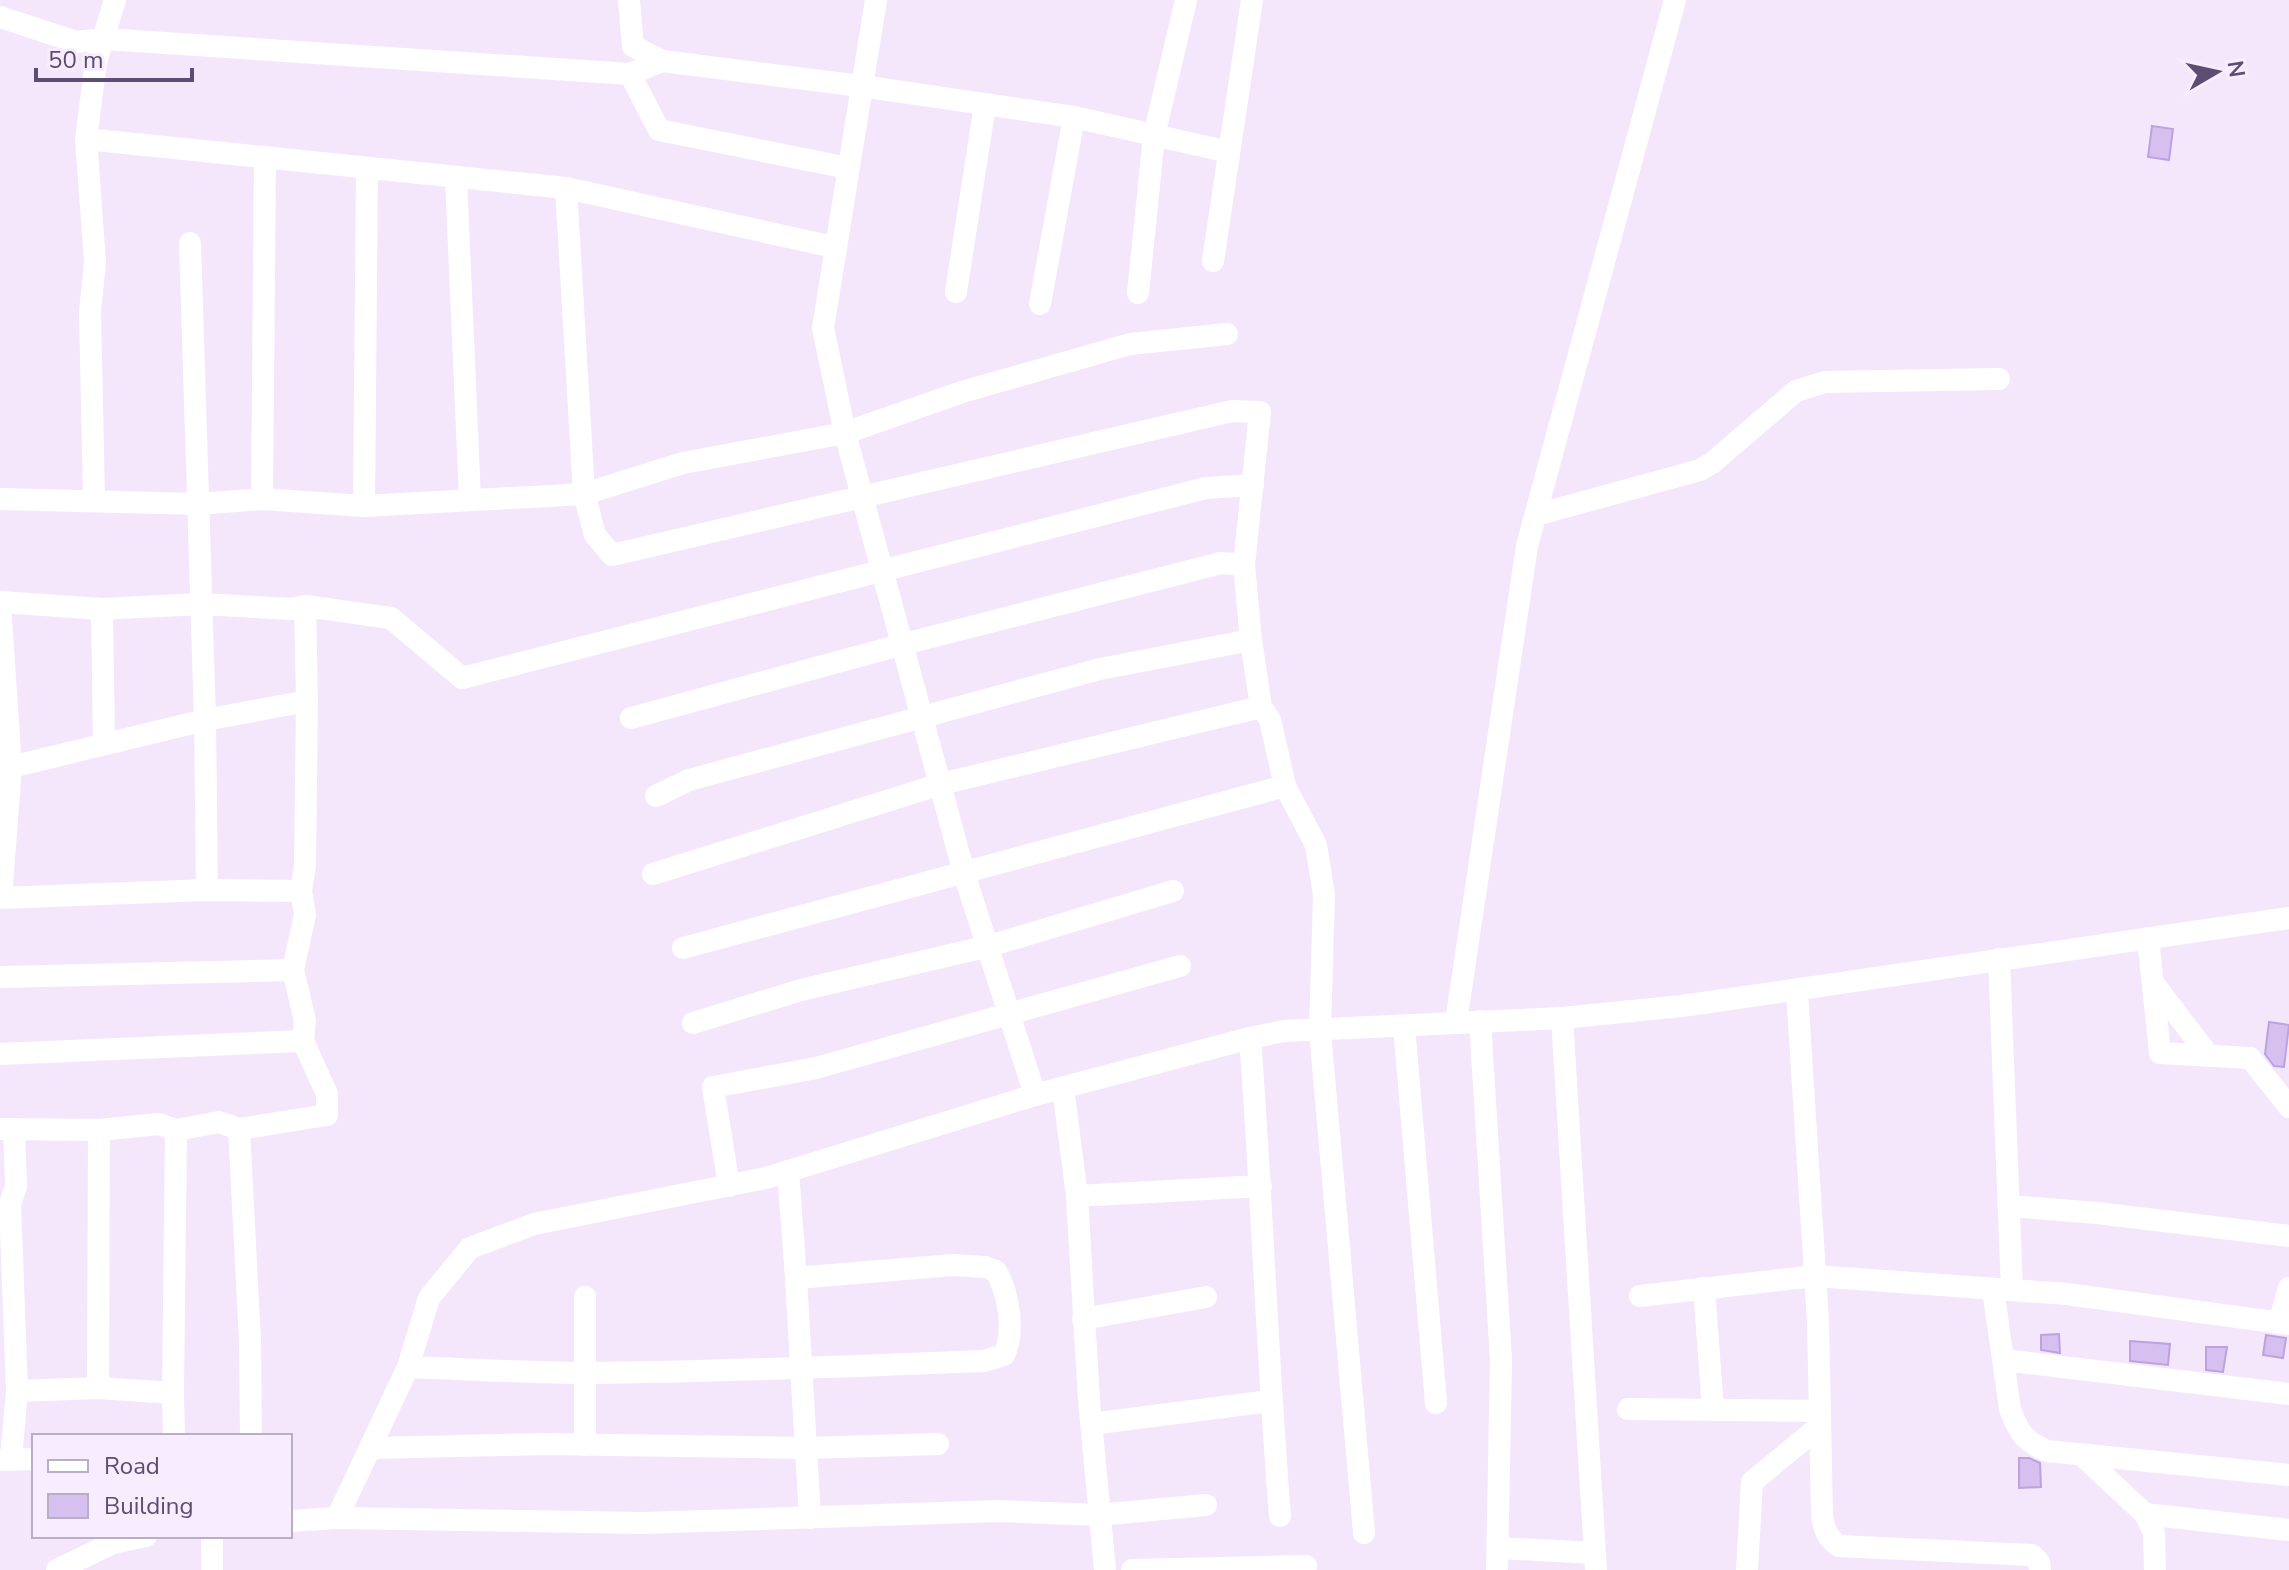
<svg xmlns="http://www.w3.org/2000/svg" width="2289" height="1570" font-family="'Nunito Sans',sans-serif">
  <rect width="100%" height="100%" fill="#f4e7fb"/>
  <g fill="#d5c0ef" stroke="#bda2e0" stroke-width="2">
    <polygon points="2152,126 2173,129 2169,160 2148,157"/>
    <polygon points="2269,1022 2289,1025 2284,1067 2274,1066 2265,1054"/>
    <polygon points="2059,1334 2060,1353 2041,1350 2041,1335"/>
    <polygon points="2266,1335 2286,1338 2283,1358 2263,1355"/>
    <polygon points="2130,1341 2170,1344 2168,1365 2130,1361"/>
    <polygon points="2206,1347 2227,1347 2223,1372 2206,1370"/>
    <polygon points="2019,1458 2029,1458 2040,1463 2041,1487 2019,1488"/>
  </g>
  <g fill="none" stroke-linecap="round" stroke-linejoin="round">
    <g stroke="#fff" stroke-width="22">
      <polyline points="629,0 633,46 662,61"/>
      <polyline points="876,0 823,328 845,433 964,873 1035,1095"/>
      <polyline points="0,17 76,42 105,39 630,74 662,61 861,86 1074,117 1229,152"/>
      <polyline points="630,74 659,130 848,168"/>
      <polyline points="86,139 566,188"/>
      <polyline points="456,178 470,499"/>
      <polyline points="190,243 205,720 207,890"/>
      <polyline points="834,247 566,188 584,494 595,535 612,555 1232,411 1260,412 1244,565 1251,640 1261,707 1270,720 1285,786 1316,845 1324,895 1320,1031 1364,1533"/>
      <polyline points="1213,261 1252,0"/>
      <polyline points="956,292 985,105"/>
      <polyline points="1138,293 1154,136 1186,0"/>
      <polyline points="1040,304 1074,117"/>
      <polyline points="0,499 198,504 262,499 364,506 584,494 683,463 845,433 962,392 1130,344 1227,334"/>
      <polyline points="94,499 90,312 95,262 86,139 96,62 115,0"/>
      <polyline points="262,499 265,159"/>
      <polyline points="364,506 367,169"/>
      <polyline points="1536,515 1700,470 1712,463 1796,391 1825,382 1999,379"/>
      <polyline points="0,602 102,609 201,604 292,609 305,606"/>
      <polyline points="0,604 11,767 1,898"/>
      <polyline points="102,609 104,744"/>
      <polyline points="631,718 904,644 1221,563 1244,565"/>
      <polyline points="0,774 11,767 205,720 307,701"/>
      <polyline points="656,796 689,780 1100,669 1251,640"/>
      <polyline points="653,874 941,784 1261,707"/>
      <polyline points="0,898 207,890 301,891"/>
      <polyline points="2148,938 2160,1053 2250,1058 2289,1107"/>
      <polyline points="683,948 1285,786"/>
      <polyline points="1999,959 2012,1290"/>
      <polyline points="0,977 293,970"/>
      <polyline points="2154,984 2209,1056"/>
      <path d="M1797 992 1818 1321 1822 1515C1824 1529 1827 1538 1839 1546L2032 1555 2039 1562 2040 1570"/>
      <polyline points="1562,1018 1596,1570"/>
      <polyline points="1480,1021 1501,1360 1497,1570"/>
      <polyline points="1456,1022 1527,546 1675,0"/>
      <polyline points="693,1023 801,990 989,946 1173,891"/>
      <polyline points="1404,1026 1436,1403"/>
      <path d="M1250 1038C1262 1197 1267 1356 1280 1516"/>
      <polyline points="0,1054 303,1041"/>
      <polyline points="1063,1088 1077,1196 1261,1186"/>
      <polyline points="0,1129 99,1130 159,1124 176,1130 219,1122 239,1129 327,1115 327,1094 303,1041 305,1021 293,970 305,915 301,891 305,865 307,701 305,606 391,618 462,678 1206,488 1253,485"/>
      <polyline points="14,1129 16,1186 10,1204 17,1391"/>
      <polyline points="239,1129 250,1340 251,1436"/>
      <polyline points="788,1171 796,1278"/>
      <polyline points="729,1186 713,1087 816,1068 1180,966"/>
      <polyline points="1077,1196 1089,1400 1105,1570"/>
      <polyline points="2009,1206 2097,1213 2289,1236"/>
      <polyline points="1704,1288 1713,1410"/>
      <path d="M1993 1289 2010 1409C2019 1433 2024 1441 2047 1451L2289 1475"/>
      <polyline points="1640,1296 1815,1276 2067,1294 2289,1324"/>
      <polyline points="1083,1319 1206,1297"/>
      <polyline points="2279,1323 2289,1288"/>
      <polyline points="2003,1360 2289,1394"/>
      <path d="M408 1367C468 1369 529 1373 590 1373 721 1372 853 1366 984 1361L1004 1355C1015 1331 1009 1295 996 1271L985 1267 953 1265 796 1278 810 1518"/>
      <polyline points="98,1388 99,1130"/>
      <polyline points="173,1393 176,1130"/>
      <polyline points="1628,1409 1820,1411"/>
      <polyline points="1091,1424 1270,1401"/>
      <polyline points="585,1445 585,1297"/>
      <polyline points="372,1448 546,1444 806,1448 938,1444"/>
      <polyline points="2082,1455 2145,1514 2154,1533 2155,1570"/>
      <polyline points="11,1458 17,1391 98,1388 173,1393 174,1436"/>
      <polyline points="0,1460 34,1459"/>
      <polyline points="2145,1514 2289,1530"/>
      <polyline points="337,1518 643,1523 998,1511 1098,1515 1206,1505"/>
      <polyline points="290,1521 337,1518 408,1367 429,1298 470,1248 534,1224 766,1178 1035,1095 1250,1038 1284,1031 1562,1018 1682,1006 2289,918"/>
      <polyline points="212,1536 212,1570"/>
      <polyline points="1498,1548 1595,1553"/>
      <polyline points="57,1570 113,1543 146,1536"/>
      <polyline points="1132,1570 1306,1566"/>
      <polyline points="1747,1570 1752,1482 1820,1426"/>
    </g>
  </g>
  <rect x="32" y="1434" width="260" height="104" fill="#f8edfe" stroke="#baadc6" stroke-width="2"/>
  <rect x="48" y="1460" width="40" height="12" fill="#ffffff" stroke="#baadc6" stroke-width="2"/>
  <text x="104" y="1474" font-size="24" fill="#5d4d73">Road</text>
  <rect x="48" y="1494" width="40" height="24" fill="#d5c0ef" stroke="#baadc6" stroke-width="2"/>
  <text x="104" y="1514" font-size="24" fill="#5d4d73">Building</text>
  <g transform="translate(2217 72) rotate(81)" stroke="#f8edfe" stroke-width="6" paint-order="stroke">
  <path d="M0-6L14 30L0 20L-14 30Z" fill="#5d4d73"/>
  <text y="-12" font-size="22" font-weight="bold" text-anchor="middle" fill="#5d4d73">N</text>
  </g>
  <path d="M36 68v12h156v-12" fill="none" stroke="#5d4d73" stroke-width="4"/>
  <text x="48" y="68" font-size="24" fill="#5d4d73" stroke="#f8edfe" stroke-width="6" paint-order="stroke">50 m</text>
</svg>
